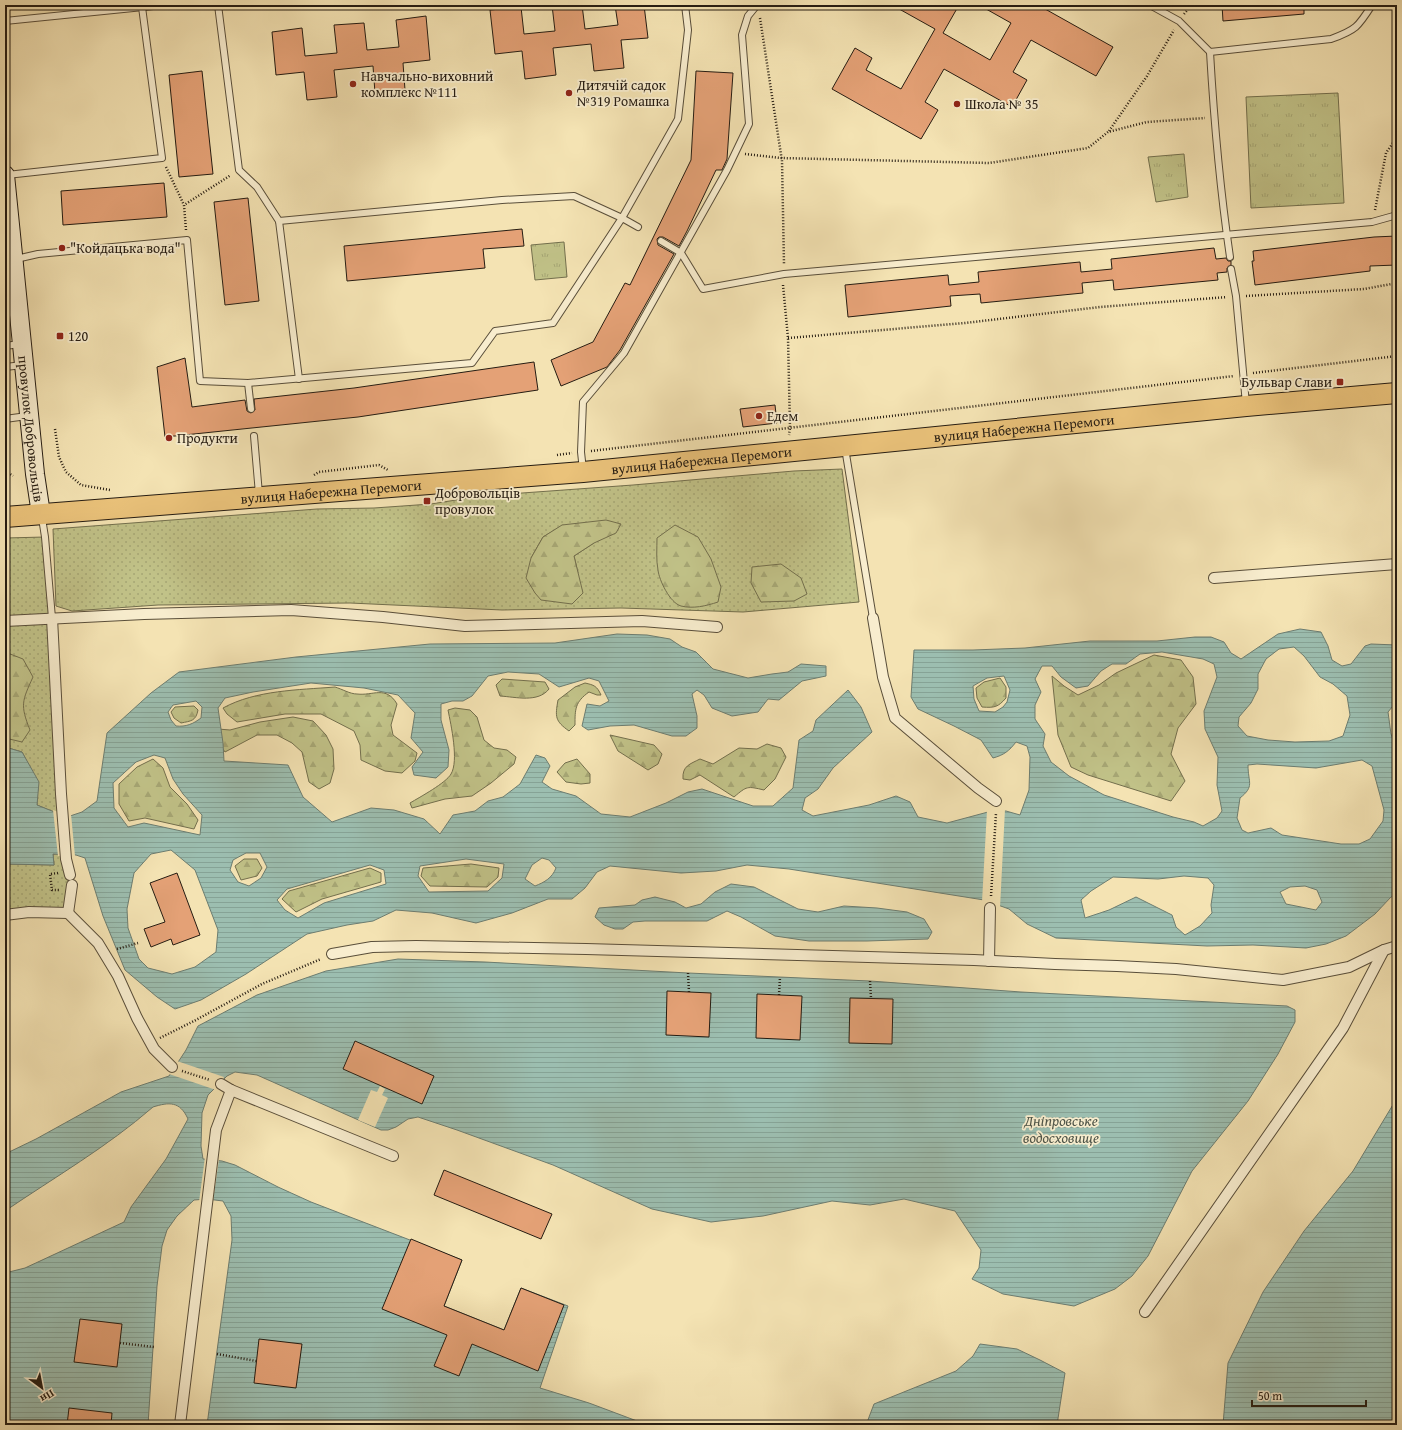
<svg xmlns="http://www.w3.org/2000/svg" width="1402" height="1430" font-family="'Gentium Book Plus',serif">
  <defs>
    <pattern id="grass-dots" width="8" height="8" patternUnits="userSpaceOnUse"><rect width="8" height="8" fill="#c1c288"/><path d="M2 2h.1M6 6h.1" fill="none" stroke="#a6a674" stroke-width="1.8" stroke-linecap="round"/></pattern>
    <pattern id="forest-firs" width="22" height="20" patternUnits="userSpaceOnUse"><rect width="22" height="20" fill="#c1c288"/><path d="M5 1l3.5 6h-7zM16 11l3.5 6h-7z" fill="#a6a674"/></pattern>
    <pattern id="park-tufts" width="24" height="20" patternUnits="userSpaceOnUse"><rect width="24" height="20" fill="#c1c288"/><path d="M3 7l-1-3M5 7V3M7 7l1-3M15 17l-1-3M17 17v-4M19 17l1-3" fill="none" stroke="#a6a674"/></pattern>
    <pattern id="water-rules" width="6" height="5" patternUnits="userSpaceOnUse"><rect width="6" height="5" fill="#9cbeb0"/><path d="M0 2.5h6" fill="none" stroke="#86a396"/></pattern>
  </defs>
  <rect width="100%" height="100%" fill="#f4e3b3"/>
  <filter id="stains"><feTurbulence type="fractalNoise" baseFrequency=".005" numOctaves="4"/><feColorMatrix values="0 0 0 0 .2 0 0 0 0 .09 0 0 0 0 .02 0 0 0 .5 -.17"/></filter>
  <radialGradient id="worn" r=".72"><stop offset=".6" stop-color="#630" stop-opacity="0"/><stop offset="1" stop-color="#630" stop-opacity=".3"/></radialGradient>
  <g fill="url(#grass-dots)" stroke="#736f4d" fill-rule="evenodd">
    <path d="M842 469 859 602 743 612 621 608 502 610 350 603 158 605 72 611 56 606 53 529 317 509 374 508 431 504 481 496 633 485 794 471ZM563 525 594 543 574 556 578 573 531 558 543 537Z"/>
    <polygon points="45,537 63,816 37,805 38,782 22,752 5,747 5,538"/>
    <polygon points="53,854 66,854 72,889 68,913 5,915 5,864 54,865"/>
  </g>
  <g fill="url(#forest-firs)" stroke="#736f4d">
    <polygon points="606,520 621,524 616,533 594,543 574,556 583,593 572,604 541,600 535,593 526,578 531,558 543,537 562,525"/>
    <path d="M675 525 698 537 711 559 721 587 718 602C706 606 693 609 681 606 670 603 659 580 658 570 656 560 657 548 657 538Z"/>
    <polygon points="781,564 801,578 807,594 794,601 761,602 751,583 752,567"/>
    <path d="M5 652 23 659 33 677C22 701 20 705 30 730L22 742 5 738Z"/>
    <polygon points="1154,655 1181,660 1193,677 1196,704 1178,728 1171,754 1185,781 1171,801 1088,775 1071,767 1058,735 1052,676 1064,686 1078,695 1099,685 1116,673"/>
    <path d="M1000 678 1006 687V698C998 707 995 708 982 707L977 698 976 688 984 682Z"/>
    <path d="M502 679 545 682 549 689C538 703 516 697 500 696L496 685Z"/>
    <path d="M585 683C594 685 597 686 601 695H597L589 692C575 702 575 709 575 725L569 731C555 721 555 717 558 700L575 687Z"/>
    <path d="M335 687C342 689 350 694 357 694 373 696 386 685 397 704L391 725 393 735 417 753 415 761 402 773 385 771 361 760 360 745 354 731 321 714H285L237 722 227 714 223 708C256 690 298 690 335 687Z"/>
    <path d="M194 706 198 710C196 721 191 721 181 723L174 718 171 712 175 707Z"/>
    <path d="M455 708 470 710 477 717 484 740 494 748 507 750 516 757 514 764 491 783 472 796 445 799 412 808 410 803C420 797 446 783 451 774 459 761 451 725 448 710Z"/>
    <polygon points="293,717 313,721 326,735 333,749 334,769 330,783 319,789 309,782 302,752 292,743 277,735 257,735 225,752 218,742 218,729 230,730 260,722"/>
    <polygon points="610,735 654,745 662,754 658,764 648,770 618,751"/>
    <path d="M767 744 781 748 786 757 775 779 764 790C747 786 747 786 734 797L700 775 690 780 683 779C682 766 690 764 700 759L713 764 739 748 757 749Z"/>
    <polygon points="153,759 163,768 170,787 187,804 198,820 194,829 145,818 129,821 119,804 119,784 137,767"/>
    <polygon points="577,759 590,774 590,783 581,784 566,782 557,772 565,763"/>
    <polygon points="244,859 257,859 262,868 257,876 241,880 235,866"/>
    <polygon points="471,864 499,868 498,877 487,887 430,886 421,876 423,868"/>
    <polygon points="370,868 381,873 381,882 322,899 296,912 282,899 289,891"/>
  </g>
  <g fill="url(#park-tufts)" stroke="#736f4d">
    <polygon points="1338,93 1344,203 1251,208 1246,97"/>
    <polygon points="1184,154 1188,197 1156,202 1148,157"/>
    <polygon points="564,242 567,277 535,280 531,245"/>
  </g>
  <g fill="url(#water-rules)" stroke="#6c7d71" fill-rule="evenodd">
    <path d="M1300 629 1321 632 1328 646 1332 660 1342 666 1351 664 1365 646 1371 644 1397 645V701L1388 712 1391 734 1397 749V896L1391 897 1375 914 1346 936 1326 944 1306 948 1253 945 1207 946 1056 938 1027 924 1009 909 984 900 789 869 747 865 716 871 681 873 610 866 597 872 585 888 572 899H548L512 913 476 923 432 913 396 910 373 921 347 925 307 934 246 974 201 1000 175 1009 157 997 125 970 103 916 85 858 76 855 53 854 54 865 5 864V747L22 752 39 782 37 805 67 817 82 812 97 801 107 733 151 693 179 672 296 657 430 644 555 643 617 634 647 635 670 639 682 647 696 652 713 669 748 678 772 674 788 672 801 664 826 666V676L802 681 779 700 768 699 758 712 732 716 712 708 704 695 697 690 692 694 697 716V728L686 736H672L634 725 610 726 588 730 582 726 587 704 600 706 609 701 599 681 589 678 559 687 539 674 508 672 488 676 472 696 463 701H452L441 704V720L449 750 448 767 436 778 414 775 412 767 423 752 411 738 415 713 398 695 364 688 311 683 253 692 225 698 218 708 223 743 224 761 288 765 303 797 332 822 371 808 394 810 424 819 440 834 453 815 475 811 488 801 503 797 520 784 536 755 545 758 550 766 542 782 552 789 576 796 601 814 630 817 666 803 688 792 702 789 753 806H773L793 788 799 740 813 731 816 720 848 690 861 707 872 732 833 768 818 789 805 798 802 810 813 816 869 805 896 796 910 802 918 817 947 823 988 812 1006 811 1020 815 1029 790 1030 757 1027 746 1016 742C1009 751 1004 755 993 758L981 740 954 726 918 709 911 697 914 650H973L1025 648 1090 641H1157L1195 637H1211L1224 642 1231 653 1241 659 1278 634ZM1294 647 1304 656 1320 677 1333 684 1347 696 1350 715 1343 736 1329 741 1295 742 1268 740 1247 736 1238 726 1239 717 1251 703 1258 689V674L1266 659 1279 649ZM1162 652 1203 659 1214 664 1217 677 1204 711 1205 729 1218 757 1217 785 1222 811 1217 818 1203 826 1194 822 1173 817 1104 795 1069 776 1051 762 1043 746 1045 734 1035 719V705L1041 692 1035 679 1042 666H1052L1061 677 1076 688 1088 686 1101 671 1112 664H1126L1140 654ZM1004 676 1010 690 1007 702 1003 707 995 712 979 711 974 699 973 686 987 678ZM196 701 202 707 201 718C193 724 186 727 176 726L171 720 168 712 173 705ZM154 755 165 758 173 779 183 794 202 815 200 835 144 823 128 827 114 808 113 783 136 762ZM1362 760 1372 766 1384 810 1383 821 1370 839 1359 844H1341L1282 835 1271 828 1248 833 1242 830 1237 818 1240 798C1255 786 1248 783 1248 765L1257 764 1316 768ZM171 850 195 870 218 930 216 952 195 967 172 974 148 968 139 959 128 928 127 909 134 873 151 854ZM246 853H260L267 867 261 878 249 886 238 882 230 870 233 860ZM542 858 549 860 556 868C552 878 545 882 535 886L525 879 532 865ZM466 859 504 864 502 878 488 891 429 892 418 876 420 866ZM370 865 384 870 386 884 324 903 298 918 285 910 277 900 287 889ZM1184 876 1208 878 1214 885 1211 905 1212 913 1200 926 1185 935 1176 927 1172 915 1136 897 1109 910 1085 918 1081 900 1091 891 1113 877 1158 879ZM1305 886 1317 890 1322 902 1316 910 1286 904 1280 892 1290 887Z"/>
    <polygon points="731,884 754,887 798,909 818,912 844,906 877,908 907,912 924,919 932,932 928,939 867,941 809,941 775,936 741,917 727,911 707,921 645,921 633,922 623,929 615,929 604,925 595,917 599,908 635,905 642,900 655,897 675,902 686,908 701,904 715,892"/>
    <path d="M398 959 485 962 688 973 870 981 1021 992 1287 1006 1295 1010V1022L1278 1054 1248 1101 1192 1171 1148 1256 1132 1276 1115 1289 1074 1306 1003 1294 972 1279 979 1268 981 1250 955 1211 904 1199 870 1205 832 1201 763 1216 711 1222 652 1209 553 1165 457 1130 418 1117 408 1119 396 1127 388 1130H381L257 1075 235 1072 227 1076 208 1095 202 1113 201 1146 203 1159 222 1161 235 1165 278 1187 311 1202 462 1260 444 1306 504 1330 521 1288 568 1306 540 1388 589 1403 637 1421V1425H207L232 1240 231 1216 223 1201 207 1199 194 1200 177 1216 167 1230 162 1246 157 1286 148 1425H5V1273L25 1268 124 1222 131 1207 166 1159 188 1119C180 1101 169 1102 153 1107 107 1147 55 1177 5 1211V1154L36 1139 121 1092 169 1076 186 1050 198 1026 257 995 326 971Z"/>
    <polygon points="1397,1098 1397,1425 1223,1425 1228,1363 1263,1292 1304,1231 1353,1171"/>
    <polygon points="980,1344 1017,1349 1040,1360 1065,1373 1057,1425 866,1425 874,1404 956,1371 973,1356"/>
  </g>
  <g fill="#f4e3b3">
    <polygon points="1005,809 1000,908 982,902 987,810"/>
    <polygon points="53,810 67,815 71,814 75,856 58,856"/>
    <polygon points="177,1061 224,1077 221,1085 216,1090 169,1074"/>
    <polygon points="380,1086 385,1089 382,1095 388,1098 375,1127 358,1120 371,1090 377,1092"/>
    <polygon points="205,1157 219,1159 213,1201 199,1202"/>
  </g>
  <g fill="#e4a176" stroke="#251c12">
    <polygon points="552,5 582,5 585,29 618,25 615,5 644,5 648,38 621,40 624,68 594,71 591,44 553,48 556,75 525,79 522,51 495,54 490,10 521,7 524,34 555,31"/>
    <polygon points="892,5 959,5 943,33 990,60 1011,23 979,5 1038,5 1113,47 1096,76 1031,40 1013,72 1027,80 1012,107 944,69 925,102 938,110 921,139 832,89 855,48 872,58 866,70 901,89 935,29"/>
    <polygon points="1222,5 1304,5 1304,14 1223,21"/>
    <polygon points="426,16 430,60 403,63 405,90 375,93 373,66 334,70 337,97 307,100 304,72 276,75 272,32 302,28 305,56 337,53 334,25 364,23 367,50 399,47 396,20"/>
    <polygon points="202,71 213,174 179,177 169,75"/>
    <polygon points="696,71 733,73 727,159 722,170 716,170 687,231 679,246 663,237 659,237 657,239 658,245 674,254 620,350 607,367 561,386 551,360 593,342 625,283 630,285 691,160"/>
    <polygon points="164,183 167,217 63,225 61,191"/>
    <polygon points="248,198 259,301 225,305 214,202"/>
    <polygon points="522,229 524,246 483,249 485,268 347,281 344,246"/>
    <polygon points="1397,236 1397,265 1370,266 1370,271 1255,285 1252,261 1254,261 1253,251 1374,237"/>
    <polygon points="1214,248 1216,259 1226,258 1228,261 1231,261 1231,265 1227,268 1227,272 1217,273 1218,280 1114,290 1113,280 1082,283 1083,293 981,303 980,294 950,296 951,306 848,317 845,285 948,275 949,285 979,282 978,272 1080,262 1081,272 1112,269 1111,259"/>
    <polygon points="185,358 192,407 245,400 247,411 251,413 255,410 254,399 354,388 534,362 538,390 358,417 165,437 157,367"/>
    <polygon points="775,405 777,423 743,427 740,409"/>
    <polygon points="177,873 200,935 173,945 171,939 151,947 144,929 165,922 150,883"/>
    <polygon points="667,991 711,993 709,1037 666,1035"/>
    <polygon points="757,994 802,996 800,1040 756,1038"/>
    <polygon points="850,998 893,999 892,1044 849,1043"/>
    <polygon points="355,1041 434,1076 422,1104 343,1069"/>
    <polygon points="444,1170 552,1214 541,1239 434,1195"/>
    <polygon points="411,1239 462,1260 444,1306 504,1330 521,1288 564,1305 538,1371 472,1344 459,1376 434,1366 447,1335 382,1309"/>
    <polygon points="80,1319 122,1324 117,1367 74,1362"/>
    <polygon points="259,1339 302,1344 296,1388 254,1383"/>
    <polygon points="69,1408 112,1413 111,1425 67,1425"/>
  </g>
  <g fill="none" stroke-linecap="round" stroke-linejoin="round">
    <g stroke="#594e3a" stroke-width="8">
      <g id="service">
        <polyline points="218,5 239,170 257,187 279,221 299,379"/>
        <path d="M1150 5 1179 21 1210 52C1214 121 1220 189 1230 257"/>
        <polyline points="5,21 163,5"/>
        <path d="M1210 52 1331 39C1356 30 1358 27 1372 5"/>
        <polyline points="7,175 162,158 142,7"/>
        <polyline points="279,221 502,200 574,196 622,218 678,119 688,30 685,5"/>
        <polyline points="661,241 681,253 703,289 784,274 1372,222 1397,215"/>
        <polyline points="16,259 38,254 187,240 200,381 248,383 472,363 495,331 553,323 622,218 638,227"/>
        <polyline points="1231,269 1236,296 1246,404"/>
        <polyline points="5,346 20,344"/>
        <polyline points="5,367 23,365"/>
        <polyline points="248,383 251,409"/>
        <polyline points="5,419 27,416"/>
        <polyline points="254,436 259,494"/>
        <polyline points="845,448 873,618"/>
        <polyline points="583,470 581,452 583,402 624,353 727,170 749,124 742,35 748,16 757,5"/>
        <polyline points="42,518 45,537 52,618"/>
      </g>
    </g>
    <g stroke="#594e3a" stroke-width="12">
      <g id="pedestrian">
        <polyline points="1214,578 1397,564"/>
        <polyline points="52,618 61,794 66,859 70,875"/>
        <polyline points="873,618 883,677 895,718 978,788 996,801"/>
        <polyline points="5,621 144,614 291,610 383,617 465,626 642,621 717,627"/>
        <polyline points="68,913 72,885"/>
        <polyline points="5,915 29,912 68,913 98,943 118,976 137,1018 154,1049 172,1067"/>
        <polyline points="332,954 372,947 416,946 586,949 974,960 1055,964 1117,966 1176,969 1283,980 1349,967 1384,950 1397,946"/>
        <polyline points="989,961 990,908"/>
        <polyline points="231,1090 393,1156"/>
        <polyline points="1145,1312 1343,1028 1384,950"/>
        <polyline points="180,1425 216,1130 231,1090 221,1084"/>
      </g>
    </g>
    <g stroke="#251c12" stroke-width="20">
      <g id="secondary">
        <path id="s1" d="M5 175 35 474 41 514"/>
      </g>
    </g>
    <g stroke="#251c12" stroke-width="22">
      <g id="primary">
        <path id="s2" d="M5 517 583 472 1246 406 1397 393"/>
      </g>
    </g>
    <g stroke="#251c12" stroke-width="2.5" stroke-dasharray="1 2" stroke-linecap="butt">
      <polyline points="1184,14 1192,5"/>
      <polyline points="760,18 782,161 784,264"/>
      <polyline points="1109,131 1147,76 1174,30"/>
      <polyline points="745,154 781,158 989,163 1088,148 1108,132 1147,122 1205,118"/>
      <polyline points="166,167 184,205"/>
      <polyline points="1375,210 1386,153 1397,137"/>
      <polyline points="186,230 184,205 231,175"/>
      <polyline points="783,285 788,338 790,428 789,435"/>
      <polyline points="1246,296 1364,289 1397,283"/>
      <polyline points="788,338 965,323 1100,307 1227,297"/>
      <polyline points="1253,373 1397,356"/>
      <polyline points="55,429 59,457 66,472 81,485 110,490"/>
      <polyline points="591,451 1234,376"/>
      <polyline points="557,455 572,453"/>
      <polyline points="5,472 7,472 13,476"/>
      <polyline points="314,475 319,472 379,465 388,470"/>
      <polyline points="58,873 50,874 52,890 60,890"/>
      <polyline points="991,896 996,813"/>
      <polyline points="117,949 138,943"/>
      <polyline points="688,973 689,992"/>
      <polyline points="870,981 871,998"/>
      <polyline points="779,995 780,977"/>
      <polyline points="160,1038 194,1021 262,984 321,959"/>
      <polyline points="182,1071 210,1080"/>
      <polyline points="120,1343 154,1347"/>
      <polyline points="217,1354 256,1361"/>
    </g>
    <use href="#service" stroke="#f8edce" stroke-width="6"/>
    <use href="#pedestrian" stroke="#f8edce" stroke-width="10"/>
    <use href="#secondary" stroke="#f8edce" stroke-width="18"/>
    <use href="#primary" stroke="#eac27a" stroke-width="20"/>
  </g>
  <g fill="#8f2418" stroke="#f8edce" stroke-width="1.5">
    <circle cx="353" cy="84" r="4"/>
    <circle cx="569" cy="93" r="4"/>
    <circle cx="957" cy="104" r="4"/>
    <circle cx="62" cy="248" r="4"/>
    <rect x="56" y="332" width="8" height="8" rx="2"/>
    <rect x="1336" y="378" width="8" height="8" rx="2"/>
    <circle cx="759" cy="416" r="4"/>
    <circle cx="169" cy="438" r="4"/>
    <rect x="423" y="497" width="8" height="8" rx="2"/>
  </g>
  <g text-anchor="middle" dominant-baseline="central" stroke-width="3.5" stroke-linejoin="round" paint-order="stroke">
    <g font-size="14" fill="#251c12" stroke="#f8edce" text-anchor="start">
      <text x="361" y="76">Навчально-виховний<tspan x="361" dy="16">комплекс №111</tspan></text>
      <text x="577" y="85">Дитячій садок<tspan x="577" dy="16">№319 Ромашка</tspan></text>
      <text x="965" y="104">Школа № 35</text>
      <text x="70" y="248">"Койдацька вода"</text>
      <text x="68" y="336">120</text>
      <text x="1332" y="382" text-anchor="end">Бульвар Слави</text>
      <text x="767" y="416">Едем</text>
      <text x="177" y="438">Продукти</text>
      <text x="435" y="493">Добровольців<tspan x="435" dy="16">провулок</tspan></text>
    </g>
    <g font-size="14" fill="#251c12" stroke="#f8edce">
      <text stroke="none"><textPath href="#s1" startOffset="255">провулок Добровольців</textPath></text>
      <text stroke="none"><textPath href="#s2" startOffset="1023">вулиця Набережна Перемоги</textPath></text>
      <text stroke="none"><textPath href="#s2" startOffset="699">вулиця Набережна Перемоги</textPath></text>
      <text stroke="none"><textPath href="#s2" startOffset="327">вулиця Набережна Перемоги</textPath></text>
    </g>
    <g font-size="15" font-style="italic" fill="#4f5549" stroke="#f8edce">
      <text x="1061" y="1120">Дніпровське<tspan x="1061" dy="17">водосховище</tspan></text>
    </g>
  </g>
  <rect width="1402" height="1430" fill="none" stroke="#f4e3b3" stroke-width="20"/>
  <rect x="6" y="6" width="1390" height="1418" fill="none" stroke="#251c12" stroke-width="2"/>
  <rect x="10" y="10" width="1382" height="1410" fill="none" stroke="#251c12"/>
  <g transform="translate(42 1388) rotate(148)" stroke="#f8edce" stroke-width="3" paint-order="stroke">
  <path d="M0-3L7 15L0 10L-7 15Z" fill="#251c12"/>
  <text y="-6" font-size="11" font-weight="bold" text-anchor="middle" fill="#251c12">Пн</text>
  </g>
  <path d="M1252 1400v6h114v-6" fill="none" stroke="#251c12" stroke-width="2"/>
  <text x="1258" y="1400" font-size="12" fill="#251c12" stroke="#f8edce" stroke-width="3" paint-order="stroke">50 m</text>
  <rect width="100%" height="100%" filter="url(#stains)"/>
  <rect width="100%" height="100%" fill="url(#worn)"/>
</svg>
